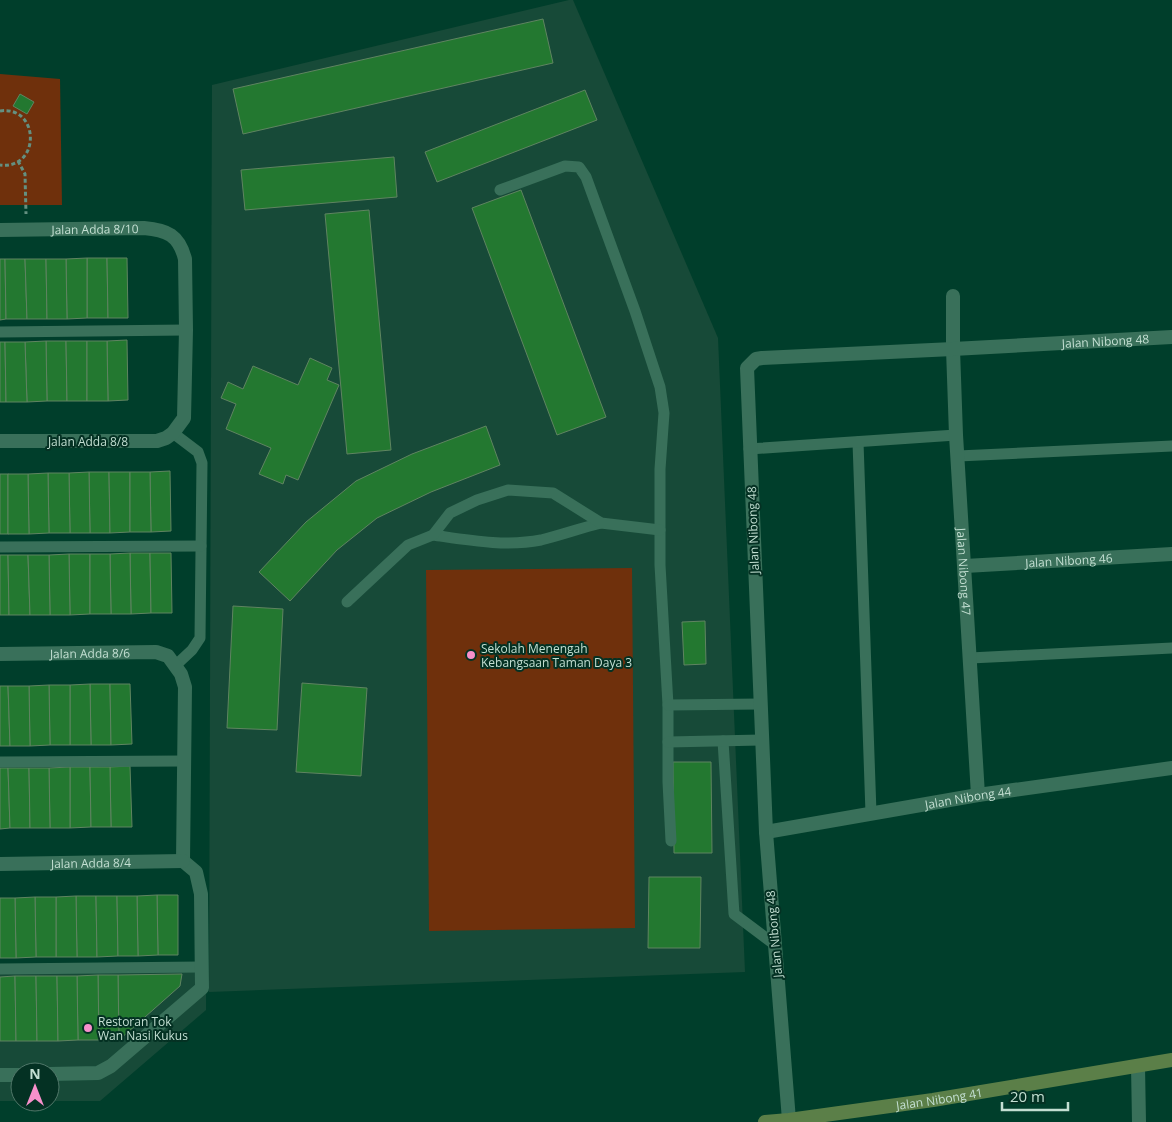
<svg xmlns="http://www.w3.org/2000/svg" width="1172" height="1122" font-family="'Open Sans',sans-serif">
  <rect width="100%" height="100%" fill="#003e2b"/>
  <g fill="#174a38">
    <polygon points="569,0 573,0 718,338 745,972 209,992 212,85"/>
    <polygon points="0,965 206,965 206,1010 100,1101 50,1101 50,1072 20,1072 20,1101 0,1101"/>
  </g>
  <g fill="#6f300c">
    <polygon points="0,74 60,79 62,205 0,205"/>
    <polygon points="632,568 635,928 429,931 426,570"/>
  </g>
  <g fill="#237830" stroke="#5f8461">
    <polygon points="543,19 553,63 243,134 233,89"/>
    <polygon points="585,90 597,120 437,182 425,152"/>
    <polygon points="20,94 34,102 27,114 13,106"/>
    <polygon points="394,157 397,197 245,210 241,170"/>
    <polygon points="521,190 606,417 557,435 472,208"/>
    <polygon points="369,210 391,450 347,454 325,214"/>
    <polygon points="87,258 107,258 108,318 87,318"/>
    <polygon points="87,258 87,318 67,319 66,259"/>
    <polygon points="107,258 127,258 128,318 108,318"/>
    <polygon points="0,259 5,259 6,319 0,320"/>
    <polygon points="5,259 25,259 27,319 6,319"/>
    <polygon points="25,259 46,259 47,319 27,319"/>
    <polygon points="46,259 66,259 67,319 47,319"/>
    <polygon points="127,340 128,400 108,401 107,341"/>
    <polygon points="46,341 66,341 67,401 47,401"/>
    <polygon points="46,341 47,401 27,402 25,342"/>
    <polygon points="66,341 87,341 87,401 67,401"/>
    <polygon points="87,341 107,341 108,401 87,401"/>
    <polygon points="0,342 5,342 6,402 0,402"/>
    <polygon points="5,342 25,342 27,402 6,402"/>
    <polygon points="310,358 332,368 327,380 339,385 298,480 286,475 283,484 259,474 271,448 226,429 236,404 221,398 228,382 243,389 253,366 298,385"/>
    <polygon points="486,426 500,465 431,492 377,518 337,550 290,601 259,572 306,522 356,481 412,454"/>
    <polygon points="170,471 171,531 151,532 150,472"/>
    <polygon points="89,472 109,472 110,533 90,533"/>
    <polygon points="89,472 90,533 70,533 69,473"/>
    <polygon points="109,472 130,472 130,532 110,533"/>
    <polygon points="130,472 150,472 151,532 130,532"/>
    <polygon points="48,473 69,473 70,533 49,533"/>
    <polygon points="48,473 49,533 29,534 28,474"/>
    <rect x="0" y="474" width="8" height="60"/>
    <polygon points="8,474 28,474 29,534 8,534"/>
    <polygon points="130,553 150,553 151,613 131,614"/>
    <polygon points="130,553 131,614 111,614 110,554"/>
    <polygon points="150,553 171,553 172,613 151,613"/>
    <polygon points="69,554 90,554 90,614 70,615"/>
    <polygon points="69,554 70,615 50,615 49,555"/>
    <polygon points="90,554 110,554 111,614 90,614"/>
    <polygon points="0,555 8,555 9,615 0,615"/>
    <polygon points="8,555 28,555 30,615 9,615"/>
    <polygon points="28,555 49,555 50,615 30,615"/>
    <polygon points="233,606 283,609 277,730 227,728"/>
    <polygon points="705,621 706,664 684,665 682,622"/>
    <polygon points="302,683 367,688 361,776 296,772"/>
    <polygon points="90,684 110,684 111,745 91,745"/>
    <polygon points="90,684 91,745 70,745 70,685"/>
    <polygon points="110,684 130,684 132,744 111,745"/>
    <polygon points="49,685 70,685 70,745 50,745"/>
    <polygon points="49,685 50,745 30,746 29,686"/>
    <polygon points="0,686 8,686 10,746 0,746"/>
    <polygon points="8,686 29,686 30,746 10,746"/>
    <polygon points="673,762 711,762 712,853 674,853"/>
    <polygon points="130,766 132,827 111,827 110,767"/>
    <polygon points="70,767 90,767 91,827 70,828"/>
    <polygon points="70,767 70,828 50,828 49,768"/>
    <polygon points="90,767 110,767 111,827 91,827"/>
    <polygon points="0,768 8,768 10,828 0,829"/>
    <polygon points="8,768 29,768 30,828 10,828"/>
    <polygon points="29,768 49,768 50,828 30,828"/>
    <polygon points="649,877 701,877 700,948 648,948"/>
    <polygon points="157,895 178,895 178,955 158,955"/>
    <polygon points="157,895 158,955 138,956 137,896"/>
    <polygon points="76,896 96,896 97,957 77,957"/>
    <polygon points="76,896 77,957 56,957 56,897"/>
    <polygon points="96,896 117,896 118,956 97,957"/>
    <polygon points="117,896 137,896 138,956 118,956"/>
    <polygon points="35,897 56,897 56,957 36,957"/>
    <polygon points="35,897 36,957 16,958 15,898"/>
    <polygon points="0,898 15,898 16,958 0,958"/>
    <polygon points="182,974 180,986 119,1040 118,975"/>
    <polygon points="98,975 118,975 119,1040 99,1040"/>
    <polygon points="98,975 99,1040 78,1040 77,976"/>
    <polygon points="15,976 16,1041 0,1041 0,977"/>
    <polygon points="15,976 36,976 37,1041 16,1041"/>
    <polygon points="36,976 57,976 58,1041 37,1041"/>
    <polygon points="57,976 77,976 78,1040 58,1041"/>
  </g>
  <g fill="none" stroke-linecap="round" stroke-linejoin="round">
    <g stroke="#649081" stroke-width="3" stroke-dasharray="4 2.5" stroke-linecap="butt">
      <path d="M0 111C40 105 41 170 0 165"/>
      <polyline points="18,161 25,174 26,214"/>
    </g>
    <g stroke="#39705a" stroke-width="11">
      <polyline points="500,190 565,166 579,167 586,177 635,311 660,387 664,413 660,469 660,565 668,705 668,782 671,841"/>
      <polyline points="0,332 186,330"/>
      <polyline points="173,433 198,452 202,463 200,638 192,650 176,665"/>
      <polyline points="858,442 871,813"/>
      <polyline points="749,449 956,435"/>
      <polyline points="958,456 1172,446"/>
      <path d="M433 535C468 540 506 547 541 540 561 535 581 528 601 523"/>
      <polyline points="0,547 201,546"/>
      <polyline points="347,602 408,545 433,535 450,513 477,500 508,490 553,493 601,523 660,530"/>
      <polyline points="970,658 1172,648"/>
      <polyline points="668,705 760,704"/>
      <polyline points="723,741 734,914 774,944"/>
      <polyline points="668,742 761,740"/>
      <polyline points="0,762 184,761"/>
      <polyline points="0,969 201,967"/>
    </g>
    <g stroke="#39705a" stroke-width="14">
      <path id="s1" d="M0 230 144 228C167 230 179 235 185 259L186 330 184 418 173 433 166 438 157 441H0"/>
      <path id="s2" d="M953 296V349L956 435 978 795"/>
      <path id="s3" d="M965 566 1172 554"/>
      <path id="s4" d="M0 654 156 652 168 656 181 674 185 687 183 861 196 872 201 894 202 988 111 1066 98 1073 50 1074"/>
      <path id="s5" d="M766 832 978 795 1172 768"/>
      <path id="s6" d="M0 864 183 861"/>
      <polyline points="1138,1066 1139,1122"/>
      <polyline points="0,1075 20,1075"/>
      <path id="s7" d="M789 1120 766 832 747 368 756 359 762 358 953 349 1172 337"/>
    </g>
    <path stroke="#5b7f48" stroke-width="14" id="s8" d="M765 1122 789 1120 933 1100 1172 1060"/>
  </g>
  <g fill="#f890cb" stroke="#043123" stroke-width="2">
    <circle cx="471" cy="655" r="5"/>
    <circle cx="88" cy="1028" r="5"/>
  </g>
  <g text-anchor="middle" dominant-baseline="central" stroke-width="4" stroke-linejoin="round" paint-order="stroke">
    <g font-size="12" fill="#c3dfd2" stroke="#043123">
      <text stroke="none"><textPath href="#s1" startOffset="95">Jalan Adda 8/10</textPath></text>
      <text stroke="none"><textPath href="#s7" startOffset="1116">Jalan Nibong 48</textPath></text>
      <text x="88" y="441">Jalan Adda 8/8</text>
      <text transform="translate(753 530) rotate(-92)">Jalan Nibong 48</text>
      <text stroke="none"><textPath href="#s3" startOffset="104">Jalan Nibong 46</textPath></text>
      <text stroke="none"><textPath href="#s2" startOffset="276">Jalan Nibong 47</textPath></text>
      <text stroke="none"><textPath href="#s4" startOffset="90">Jalan Adda 8/6</textPath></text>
      <text stroke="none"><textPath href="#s5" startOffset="205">Jalan Nibong 44</textPath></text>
      <text stroke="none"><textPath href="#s6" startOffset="91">Jalan Adda 8/4</textPath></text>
      <text transform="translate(774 934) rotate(-95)">Jalan Nibong 48</text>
      <text stroke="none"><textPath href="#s8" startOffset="176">Jalan Nibong 41</textPath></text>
    </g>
    <g font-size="12" fill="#c3dfd2" stroke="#043123" text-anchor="start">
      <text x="481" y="648">Sekolah Menengah<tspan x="481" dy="14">Kebangsaan Taman Daya 3</tspan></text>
      <text x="98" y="1021">Restoran Tok<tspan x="98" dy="14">Wan Nasi Kukus</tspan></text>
    </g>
  </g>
  <g transform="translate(35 1087)"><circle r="24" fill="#043123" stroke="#507769"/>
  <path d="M0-4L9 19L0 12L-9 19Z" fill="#f890cb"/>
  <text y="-8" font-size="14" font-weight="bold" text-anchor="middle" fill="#c3dfd2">N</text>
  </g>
  <path d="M1002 1102v8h66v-8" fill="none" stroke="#c3dfd2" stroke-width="2.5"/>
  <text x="1010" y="1102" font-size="15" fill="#c3dfd2" stroke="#043123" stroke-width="4" paint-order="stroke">20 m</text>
</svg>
